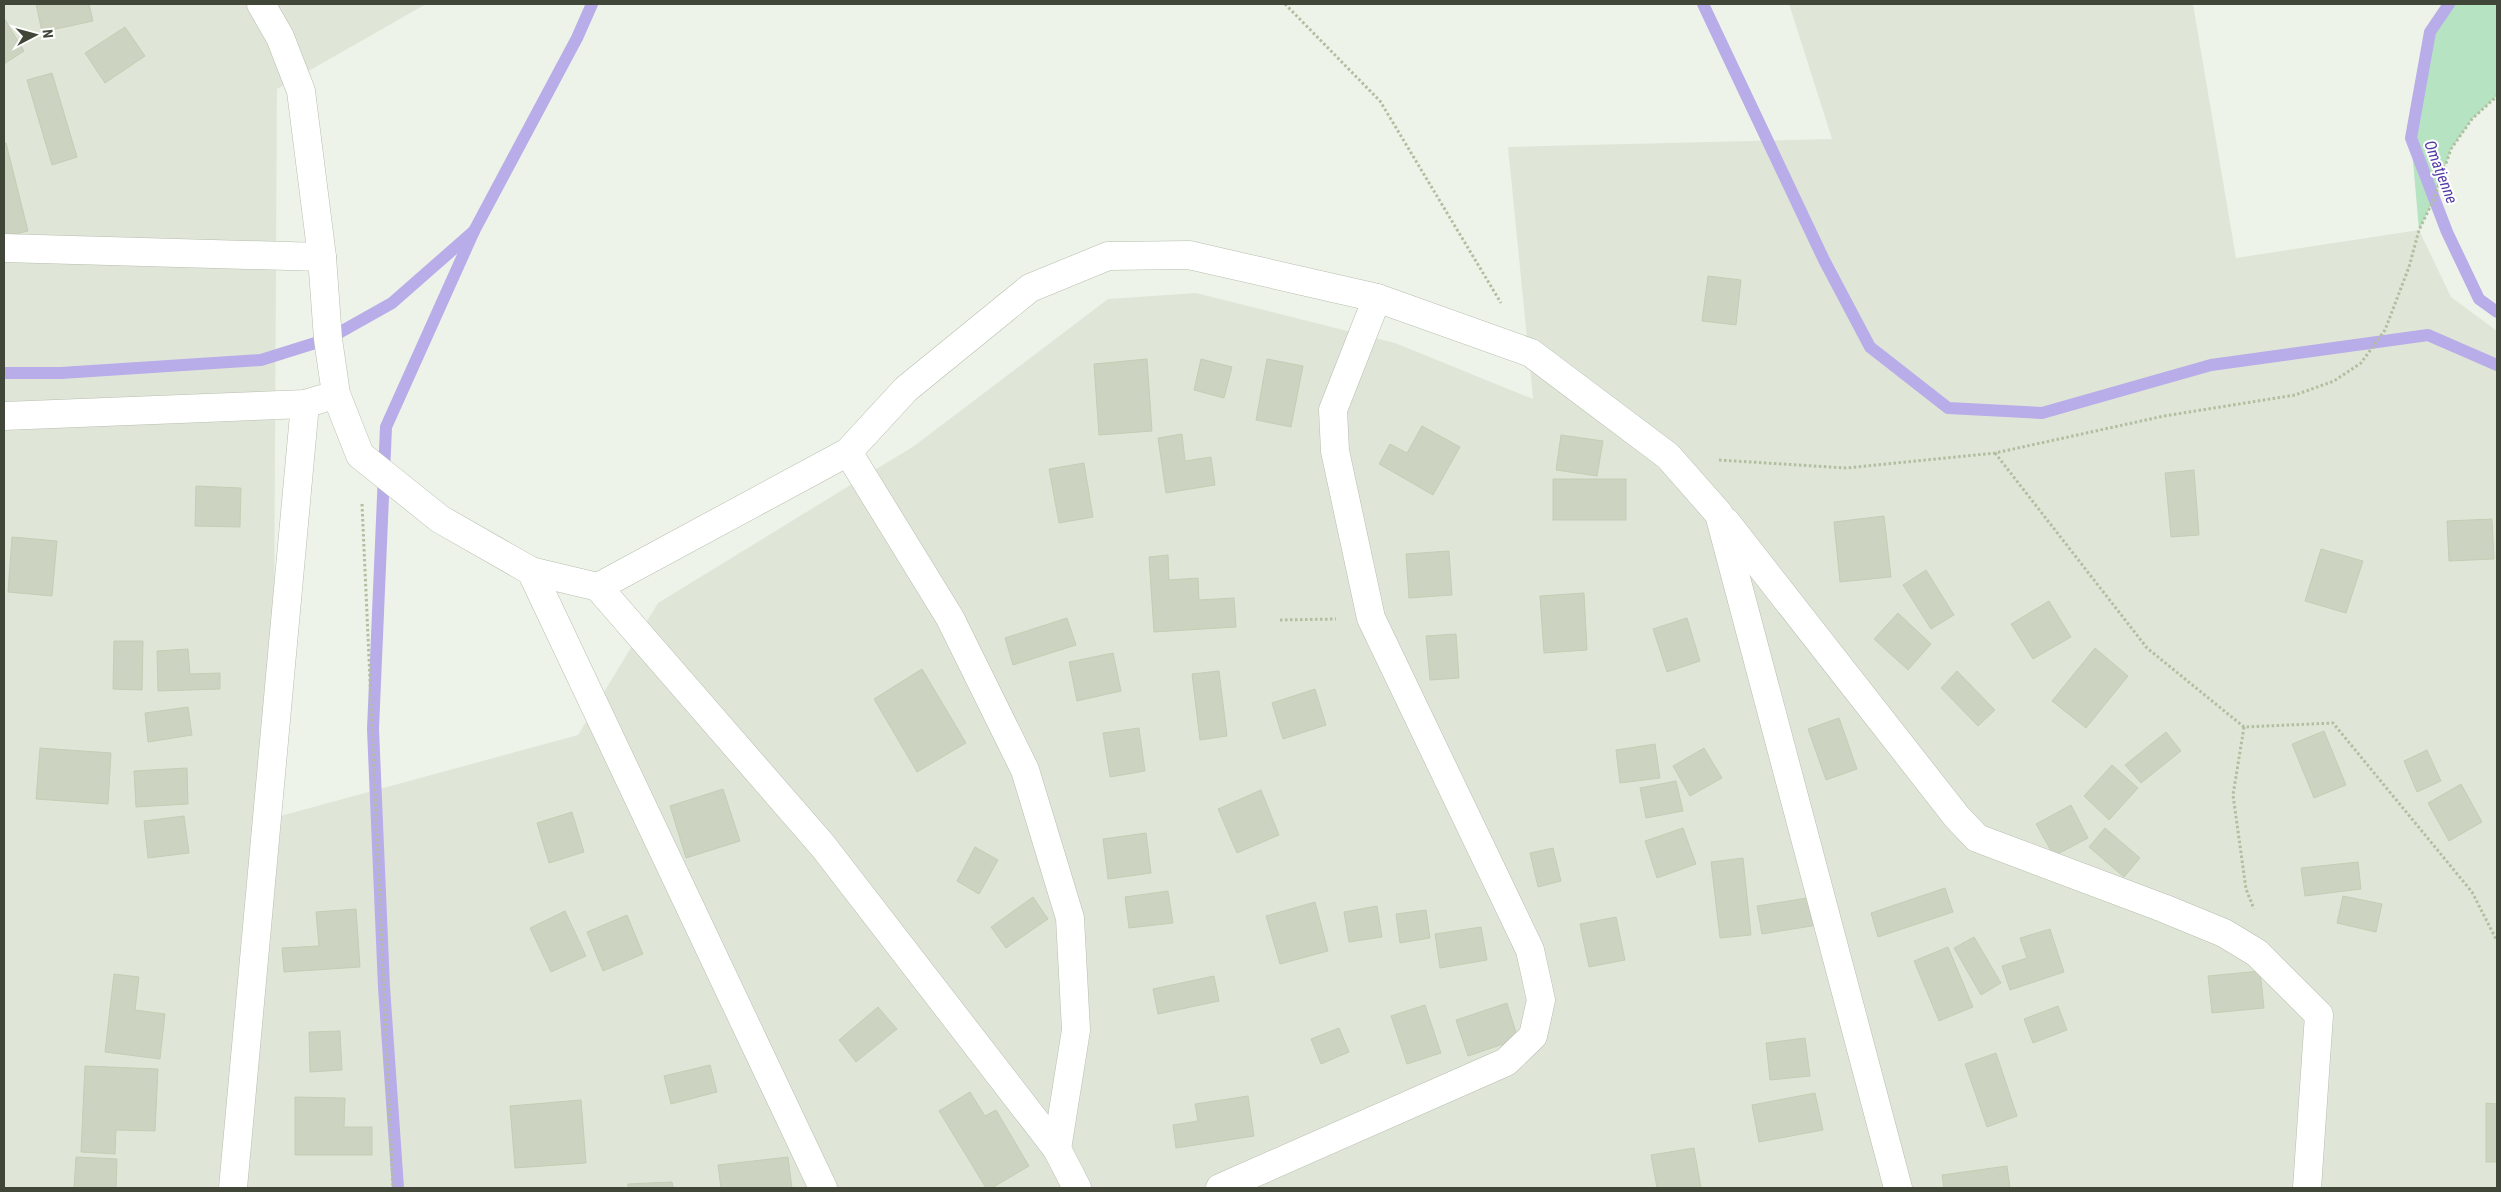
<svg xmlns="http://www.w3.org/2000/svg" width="2501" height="1192" font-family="'Roboto Condensed',sans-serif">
  <rect width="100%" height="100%" fill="#eef3e9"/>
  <polygon fill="#dfe6d8" points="4,4 426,4 277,89 273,818 578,735 658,603 914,446 1108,299 1196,293 1395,343 1533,399 1508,147 1832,139 1789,4 2193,4 2236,258 2419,230 2451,297 2497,331 2497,1188 4,1188"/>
  <polygon fill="#b6e3c1" points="2449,4 2497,4 2497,96 2472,119 2451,149 2434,199 2419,230 2411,138 2430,32"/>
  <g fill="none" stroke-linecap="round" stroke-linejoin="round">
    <g stroke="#b8ace9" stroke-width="12">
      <polyline points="1703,4 1824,260 1870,347 1948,408 2042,413 2211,365 2428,335 2497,365"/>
      <polyline points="2449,4 2430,32 2411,138 2447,232 2479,299 2497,312"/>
      <polyline points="4,373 61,373 261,360 328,339 392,303 474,231 577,38 592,4"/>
      <polyline points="398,1188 384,987 373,729 386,427 474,231"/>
    </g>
  </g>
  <g fill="#ccd3c0" stroke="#c3ceb4">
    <polygon points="36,4 89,4 93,21 42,32"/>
    <polygon points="4,18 24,51 4,64"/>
    <polygon points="125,27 145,56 105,83 85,53"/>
    <polygon points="52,73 77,157 52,165 27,80"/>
    <polygon points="4,143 6,143 28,231 4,237"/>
    <polygon points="1708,276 1741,280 1736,325 1702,321"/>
    <polygon points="1147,359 1152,431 1099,435 1094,364"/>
    <polygon points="1201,359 1232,367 1224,398 1194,390"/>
    <polygon points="1267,359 1303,366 1291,427 1256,420"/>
    <polygon points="1422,426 1460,447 1433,495 1379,464 1390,444 1407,453"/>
    <polygon points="1182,434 1185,461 1211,457 1215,485 1166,493 1158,438"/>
    <polygon points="1561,435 1603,441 1597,476 1556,470"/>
    <polygon points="1084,463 1093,517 1059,523 1049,469"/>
    <polygon points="2194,470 2199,535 2171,537 2165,473"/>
    <rect x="1553" y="479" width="73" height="41"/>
    <polygon points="196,486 241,488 240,527 195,526"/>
    <polygon points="1884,516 1891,577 1840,582 1834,522"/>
    <polygon points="2492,519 2494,559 2449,561 2447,521"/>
    <polygon points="12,537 57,541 52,596 8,592"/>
    <polygon points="2321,549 2363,561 2346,613 2305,601"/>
    <polygon points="1449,551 1452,595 1409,598 1406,554"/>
    <polygon points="1168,555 1169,580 1198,578 1199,600 1234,598 1236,627 1154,632 1149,557"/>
    <polygon points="1926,570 1954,615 1931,629 1903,585"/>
    <polygon points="1584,593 1587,650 1544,653 1540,596"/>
    <polygon points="2049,601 2071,637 2033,659 2011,624"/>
    <polygon points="1898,613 1931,644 1908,670 1874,639"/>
    <polygon points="1067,618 1076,645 1013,665 1005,638"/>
    <polygon points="1687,618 1700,661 1667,672 1653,629"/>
    <polygon points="1456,634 1459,678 1430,680 1426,636"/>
    <polygon points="114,641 143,641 142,690 113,689"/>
    <polygon points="2095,648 2128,676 2086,728 2052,701"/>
    <polygon points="188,649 190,674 220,673 220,689 158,691 157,651"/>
    <polygon points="1113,653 1121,691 1077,701 1069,662"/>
    <polygon points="922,669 966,743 917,772 874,699"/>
    <polygon points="1219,671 1227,736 1200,740 1192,674"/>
    <polygon points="1957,671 1995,710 1978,726 1941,688"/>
    <polygon points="1315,689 1326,725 1283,739 1272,703"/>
    <polygon points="188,707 192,735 148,742 145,713"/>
    <polygon points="1839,718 1857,769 1826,780 1808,729"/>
    <polygon points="1139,728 1145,771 1110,777 1103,733"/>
    <polygon points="2324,731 2346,785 2314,798 2292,744"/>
    <polygon points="2166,732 2181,751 2141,783 2125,765"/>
    <polygon points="1655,744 1660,778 1620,783 1616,750"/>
    <polygon points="40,748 111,753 108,804 36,799"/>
    <polygon points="1704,748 1722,778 1690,796 1673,766"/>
    <polygon points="2427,750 2441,781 2417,792 2404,761"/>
    <polygon points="2112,765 2138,788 2109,820 2084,796"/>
    <polygon points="187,768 188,804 136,807 134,771"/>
    <polygon points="1676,781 1683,811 1646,818 1640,788"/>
    <polygon points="2461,784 2482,822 2449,841 2428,803"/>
    <polygon points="723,789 740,841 686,858 670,806"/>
    <polygon points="1261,790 1279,835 1237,853 1218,809"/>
    <polygon points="2071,805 2088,838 2054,856 2036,824"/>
    <polygon points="572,812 584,852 549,863 537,823"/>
    <polygon points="184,816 189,853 148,858 144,821"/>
    <polygon points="1683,828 1696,864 1657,878 1645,841"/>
    <polygon points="2105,828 2140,858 2124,877 2089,847"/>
    <polygon points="1146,833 1151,873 1108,879 1103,839"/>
    <polygon points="975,847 998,860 979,894 957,881"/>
    <polygon points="1553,848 1561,881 1538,887 1530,853"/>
    <polygon points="1743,858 1751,935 1720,938 1711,862"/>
    <polygon points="2358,862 2361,889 2305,896 2301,868"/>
    <polygon points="1945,888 1953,912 1878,937 1871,913"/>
    <polygon points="1168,891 1173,923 1129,928 1125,897"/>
    <polygon points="2343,896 2382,904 2376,932 2337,923"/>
    <polygon points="1033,897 1048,919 1006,948 991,927"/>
    <polygon points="1813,897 1818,925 1762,934 1757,906"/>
    <polygon points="1315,902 1328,951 1280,964 1266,916"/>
    <polygon points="1377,906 1382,937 1349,942 1344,912"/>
    <polygon points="356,909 360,967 284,972 282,948 319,946 316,912"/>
    <polygon points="1426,910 1430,938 1400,943 1396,914"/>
    <polygon points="565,911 586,956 551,972 530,928"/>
    <polygon points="627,915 643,954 603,971 587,932"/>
    <polygon points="1616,917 1625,960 1589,967 1580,924"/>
    <polygon points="1481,927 1487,960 1440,968 1435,934"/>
    <polygon points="2050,929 2064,972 2010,990 2002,966 2027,958 2020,938"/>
    <polygon points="1974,937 2001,983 1981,995 1954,948"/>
    <polygon points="1948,947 1973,1007 1939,1021 1914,961"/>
    <polygon points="2260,971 2264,1008 2212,1013 2208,976"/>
    <polygon points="114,974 139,977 135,1010 165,1014 160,1059 105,1052"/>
    <polygon points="1214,976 1219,1001 1158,1014 1153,989"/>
    <polygon points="1507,1003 1518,1039 1468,1056 1456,1020"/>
    <polygon points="1425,1005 1441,1053 1407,1064 1391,1016"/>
    <polygon points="2058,1006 2067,1030 2033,1043 2024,1019"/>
    <polygon points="878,1007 897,1029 856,1062 839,1040"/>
    <polygon points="1339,1028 1349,1052 1321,1064 1311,1039"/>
    <polygon points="340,1031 342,1070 310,1072 309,1032"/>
    <polygon points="1805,1038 1810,1076 1770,1080 1766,1043"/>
    <polygon points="1996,1053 2017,1116 1987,1127 1965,1064"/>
    <polygon points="710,1065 717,1092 671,1104 664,1076"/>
    <polygon points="85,1066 158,1069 155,1131 116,1130 115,1154 81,1152"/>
    <polygon points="970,1092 985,1116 996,1110 1029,1166 992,1188 986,1188 939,1111"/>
    <polygon points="1815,1093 1823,1130 1759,1142 1752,1105"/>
    <polygon points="1248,1096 1254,1136 1176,1148 1173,1125 1198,1121 1195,1104"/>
    <polygon points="295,1097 345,1098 344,1127 372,1127 372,1155 295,1155"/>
    <polygon points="581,1100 586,1163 515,1168 510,1106"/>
    <polygon points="2486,1103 2497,1104 2497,1162 2486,1162"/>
    <polygon points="1694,1148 1701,1188 1657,1188 1651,1155"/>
    <polygon points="76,1157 117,1159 116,1188 74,1188"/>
    <polygon points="788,1157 792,1188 721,1188 718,1165"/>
    <polygon points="2007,1166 2010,1188 1944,1188 1942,1175"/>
    <polygon points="672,1182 673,1188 628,1188 628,1184"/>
  </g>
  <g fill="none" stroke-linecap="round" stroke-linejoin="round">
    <g stroke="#b6bead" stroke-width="29">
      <g id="minor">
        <polyline points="261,4 280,37 301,91 322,257 328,339 336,394 360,455 440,519 531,571 598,587 823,846 1057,1149 1077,1188"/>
        <polyline points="4,248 322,257"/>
        <polyline points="4,416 305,404 321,399"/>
        <polyline points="848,452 950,618 1025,770 1070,918 1076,1030 1057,1149"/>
        <polyline points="1726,522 1957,817 1977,838 2163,908 2224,933 2257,953 2319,1015 2307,1188"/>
        <polyline points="531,571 823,1188"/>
        <polyline points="598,587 848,452 906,389 1030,288 1108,256 1189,255 1377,298 1531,353 1668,456 1719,514 1898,1188"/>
        <polyline points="233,1188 305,404"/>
        <polyline points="1220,1188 1506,1062 1533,1036 1541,1000 1530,950 1371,618 1335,451 1333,410 1377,298"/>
      </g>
    </g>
    <g stroke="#b1be9f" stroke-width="3" stroke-dasharray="2.5 2.5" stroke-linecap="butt">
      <polyline points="1285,4 1380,101 1501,303"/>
      <polyline points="1995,453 2147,648 2244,727 2333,723 2472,892 2497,941"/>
      <polyline points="1719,460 1846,468 1995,453 2164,416 2295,395 2334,381 2361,363 2385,330 2409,267 2419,230 2434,199 2451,149 2472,119 2497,96"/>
      <polyline points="362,504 393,1188"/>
      <polyline points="1280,620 1336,619"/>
      <polyline points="2244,727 2233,795 2246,889 2254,909"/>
    </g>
    <use href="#minor" stroke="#fff" stroke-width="28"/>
  </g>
  <g text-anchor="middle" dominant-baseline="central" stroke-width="4" stroke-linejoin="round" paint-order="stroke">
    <g font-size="16" font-style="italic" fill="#523ba8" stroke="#fff">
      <text transform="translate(2441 172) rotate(69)">Omatjenne</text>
    </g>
  </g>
  <rect width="2501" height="1192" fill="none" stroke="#404638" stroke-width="10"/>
  <g transform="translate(35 35) rotate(84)" stroke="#ffffff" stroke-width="4" paint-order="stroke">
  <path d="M0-4L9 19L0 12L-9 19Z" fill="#404638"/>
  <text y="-8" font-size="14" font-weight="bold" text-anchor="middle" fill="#404638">N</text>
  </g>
</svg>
